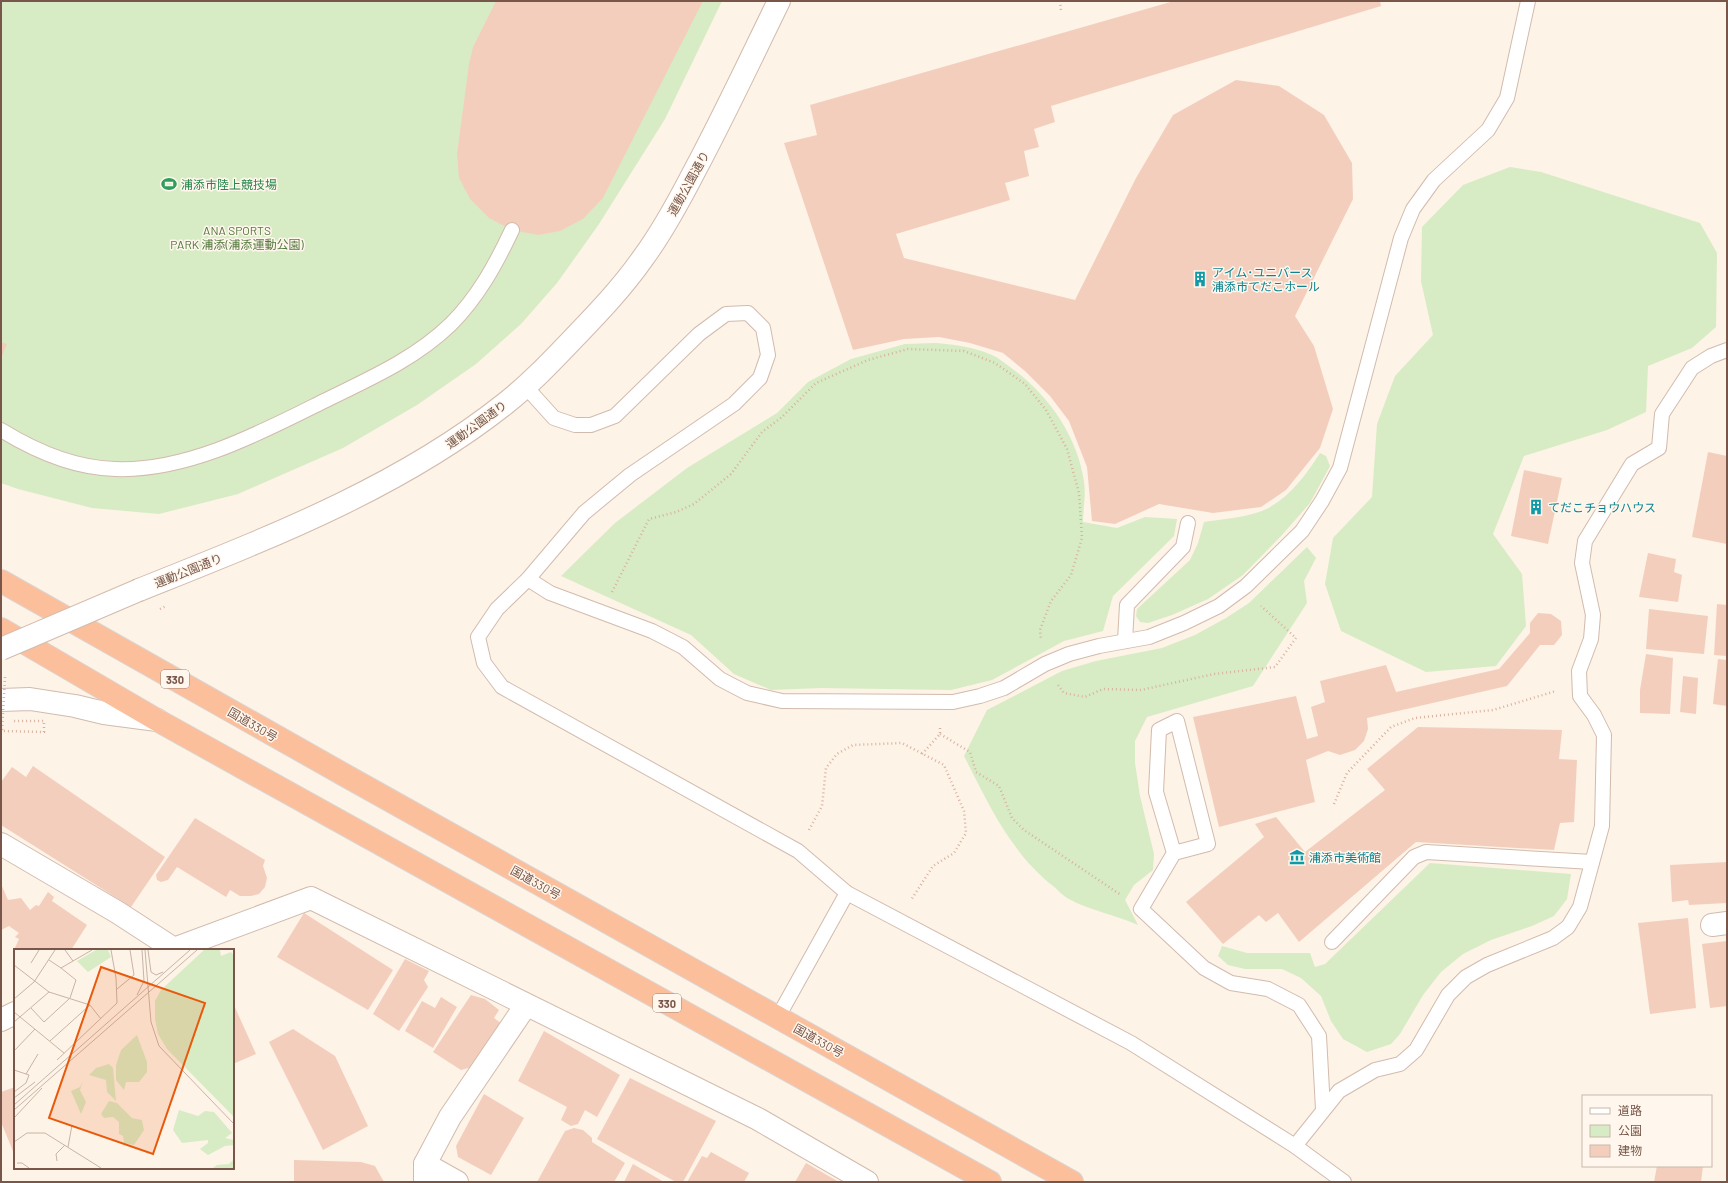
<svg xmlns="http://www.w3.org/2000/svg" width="1728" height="1183" font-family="Barlow,'Noto Sans JP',sans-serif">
  <rect width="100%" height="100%" fill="#fdf3e6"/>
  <g fill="#d7ecc4">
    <polygon points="1,1 722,1 665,119 599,224 557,283 521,324 476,364 417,405 343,448 238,494 159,514 92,508 18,489 1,483"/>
    <polygon points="1510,167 1541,172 1700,223 1717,253 1716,327 1692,348 1648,366 1646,412 1607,430 1524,456 1493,534 1522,574 1526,626 1496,666 1426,672 1341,631 1325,584 1333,538 1372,497 1377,424 1395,376 1433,335 1421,281 1422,227 1463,185"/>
    <path d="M936 343C956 345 974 347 992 355 999 358 1004 363 1010 367 1047 393 1078 436 1084 482 1086 495 1083 509 1083 522L1117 528 1145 517 1177 519 1174 536 1113 596 1103 631 1064 641 992 680 951 690 821 688 771 690 734 674 691 635 561 576 615 523 687 468 777 413 808 382 851 359 905 344Z"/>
    <path d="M1320 453 1326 456 1330 466 1310 503 1282 535 1243 575 1208 599 1172 615 1148 623 1140 622 1136 616 1137 609 1190 560 1198 543 1204 522C1223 519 1243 518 1262 511 1288 500 1306 475 1320 453Z"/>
    <path d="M1307 547 1316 558 1304 581 1307 603 1253 686 1147 717 1135 741V763L1140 796 1154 854 1153 870 1134 885 1125 900 1138 925C1116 915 1091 911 1069 899 1063 896 1058 890 1053 886 1010 852 988 803 964 756L987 710 1062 671 1096 661 1162 648 1195 635 1226 618 1249 603Z"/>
    <polygon points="1430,863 1571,874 1567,899 1554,916 1532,926 1491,940 1463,954 1441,972 1423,995 1400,1034 1391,1044 1367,1052 1343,1039 1331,1021 1321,996 1301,978 1282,969 1245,969 1228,965 1218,956 1222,946 1247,953 1310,953 1315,967 1325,964"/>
  </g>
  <g fill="#f4cebd">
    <polygon points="496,1 703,1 603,198 583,219 560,231 538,235 512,230 489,218 470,199 459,178 457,154 469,64 473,47"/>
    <polygon points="1174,1 1380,1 1381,6 1051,106 1055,122 1034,129 1039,147 1024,151 1029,176 1005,183 1010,200 896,234 904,258 1075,300 1136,178 1173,115 1236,80 1279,86 1324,115 1352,163 1353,199 1295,316 1314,346 1333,409 1320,448 1286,490 1261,507 1213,513 1159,504 1115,524 1092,521 1087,467 1069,421 1050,396 1025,371 1003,353 970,343 939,337 904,339 853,350 784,143 817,135 810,105"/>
    <polygon points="1,342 7,344 1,359"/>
    <polygon points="1708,452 1727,456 1727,544 1692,537"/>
    <polygon points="1524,470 1562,478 1548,544 1511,536"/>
    <polygon points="1648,553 1676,559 1674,572 1682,575 1678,602 1639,597"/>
    <polygon points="1717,604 1727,605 1727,656 1714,655"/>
    <polygon points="1649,609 1708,616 1704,654 1646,649"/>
    <polygon points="1538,613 1551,614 1561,621 1562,635 1554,645 1540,645 1507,686 1367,718 1368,729 1364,741 1355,750 1340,755 1328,751 1306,760 1315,802 1219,827 1193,717 1296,696 1307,739 1318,736 1311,707 1325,702 1320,681 1386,665 1396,692 1499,669 1530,633 1530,623"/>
    <polygon points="1646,654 1673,658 1670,714 1640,713 1640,690"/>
    <polygon points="1718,659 1727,660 1727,706 1713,704"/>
    <polygon points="1683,676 1698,678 1696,714 1680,712"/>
    <polygon points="1418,727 1562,730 1559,759 1577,760 1574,822 1560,823 1554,850 1416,842 1299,942 1278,913 1266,922 1259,915 1223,944 1186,902 1264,837 1255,824 1276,817 1305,852 1385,790 1367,769"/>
    <polygon points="33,766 165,857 131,907 1,825 1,782 12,767 26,777"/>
    <polygon points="195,818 265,860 263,866 267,878 265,887 259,894 251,896 240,896 230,890 226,897 177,867 168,880 161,882 157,880 156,875"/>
    <polygon points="1727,862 1727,903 1689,905 1688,900 1672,902 1670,865"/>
    <polygon points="1,884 8,900 21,898 30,910 36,905 39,906 48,892 54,897 52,901 87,925 71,950 14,950 19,939 15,937 19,933 9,926 1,930"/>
    <polygon points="304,913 393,970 368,1010 277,957"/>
    <polygon points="1688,918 1696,1008 1650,1014 1638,923"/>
    <polygon points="1727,941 1727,1006 1710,1008 1702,944"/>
    <polygon points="405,959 429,971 424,980 428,987 399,1031 373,1014"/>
    <polygon points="471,995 485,999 499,1010 494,1018 502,1024 472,1067 461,1070 433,1052"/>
    <polygon points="441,997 457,1007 433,1048 405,1031 422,1001 435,1008"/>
    <polygon points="233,1003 256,1054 233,1064"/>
    <polygon points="293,1029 335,1056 368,1126 323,1150 269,1042"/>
    <polygon points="544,1031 620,1075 597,1117 585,1110 578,1124 571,1126 561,1120 567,1107 518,1081"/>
    <polygon points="630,1078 716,1121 683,1182 676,1182 597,1139"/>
    <polygon points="15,1087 15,1156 1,1122 1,1092"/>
    <polygon points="484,1094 524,1118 491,1175 458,1157 456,1146"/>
    <polygon points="574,1128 583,1130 592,1138 592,1142 625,1163 614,1182 537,1182 565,1131"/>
    <polygon points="711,1152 749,1173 744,1182 687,1182 702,1156 707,1158"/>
    <polygon points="294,1160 361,1162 375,1166 384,1182 294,1182"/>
    <polygon points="806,1163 839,1182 795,1182"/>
    <polygon points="633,1164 664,1182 624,1182"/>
    <polygon points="1657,1166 1703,1166 1701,1182 1654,1182"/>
  </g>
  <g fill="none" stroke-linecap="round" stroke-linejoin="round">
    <g stroke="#d2bbae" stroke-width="16">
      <g id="service">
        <polyline points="526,387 554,418 575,425 591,425 615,416 699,334 726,314 748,313 763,328 768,355 760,378 734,404 630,475 584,513 528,579 497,609 478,637 484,663 502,687 798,851 847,893 1131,1043 1295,1146 1344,1182"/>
        <path d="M1 430C35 451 74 468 115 469 187 472 262 432 324 401 369 379 415 359 451 324 478 297 496 264 512 230"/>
        <polyline points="528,579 550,593 652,631 683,647 720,679 747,693 782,701 953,702 980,696 1004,688 1045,664 1069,654 1099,646 1149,637 1184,623 1219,606 1246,586 1302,531 1322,501 1340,468 1401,238 1413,209 1434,180 1488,130 1507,98 1528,1"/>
        <polyline points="1125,641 1127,605 1183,547 1188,523"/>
        <polyline points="1174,853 1208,844 1177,721 1159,730 1156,792 1174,853 1141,909 1204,968 1231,983 1268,989 1299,1005 1319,1036 1323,1109"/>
        <polyline points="1332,942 1414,857 1426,852 1592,862"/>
        <polyline points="778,1017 847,893"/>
        <polyline points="1295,1146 1339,1091 1375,1070 1400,1064 1416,1050 1448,995 1466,977 1487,965 1553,938 1568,927 1580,907 1602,826 1604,735 1594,715 1580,696 1579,671 1591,639 1593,615 1582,563 1585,541 1632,464 1659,448 1662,414 1692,368 1711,356 1727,350"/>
      </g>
    </g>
    <g stroke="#d2bbae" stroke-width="24">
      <g id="minor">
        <polyline points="1,844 117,912 174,949"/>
        <polyline points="1712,925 1727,923"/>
        <polyline points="171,950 311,898 758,1119 867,1182"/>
        <polyline points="1,1020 15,1013"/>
        <polyline points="425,1164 457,1182"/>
        <polyline points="425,1182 425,1164 450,1117 526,1005"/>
      </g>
    </g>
    <g stroke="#d2bbae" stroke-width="24">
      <g id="tertiary">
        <path d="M139 590C266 539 398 489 506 403 530 384 551 362 572 340 597 314 622 288 643 258 663 231 679 201 694 172 724 116 751 58 779 1"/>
        <polyline points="1,700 30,699 75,706 104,713 157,720"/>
      </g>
    </g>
    <g stroke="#dcd3d0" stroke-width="24">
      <g id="trunk">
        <polyline points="1,581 348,777 1072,1182"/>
        <polyline points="1,629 157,720 990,1182"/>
      </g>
    </g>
    <g stroke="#d9b19f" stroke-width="2.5" stroke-dasharray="1 3" stroke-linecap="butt">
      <polyline points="1060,1 1061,11"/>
      <polyline points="612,592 649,519 676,512 694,504 731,474 762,432 782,417 816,383 868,360 908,349 964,351 995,363 1025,384 1046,410 1067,449 1079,493 1082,538 1071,575 1051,601 1040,630 1041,640"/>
      <polyline points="1058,685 1064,693 1085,697 1103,689 1141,690 1214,674 1275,667 1296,638 1261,606"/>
      <polyline points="940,734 970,752 976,772 999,786 1012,818 1024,830 1121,895"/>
      <polyline points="922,754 940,734 940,726"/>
      <polyline points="1334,804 1347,773 1391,727 1415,718 1493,710 1556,691"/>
      <polyline points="809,830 822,806 826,768 837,754 853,745 902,743 944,765 964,811 966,833 954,853 933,866 911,900"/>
    </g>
    <use href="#service" stroke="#fff" stroke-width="14"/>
    <use href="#minor" stroke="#fff" stroke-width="22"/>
    <use href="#tertiary" stroke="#fff" stroke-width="22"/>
    <use href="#trunk" stroke="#fcbf9c" stroke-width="22"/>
    <g stroke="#d2bbae" stroke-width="24" stroke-linecap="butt">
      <polyline id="tertiary-bridge" points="1,649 139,590"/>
    </g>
    <g stroke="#d9b19f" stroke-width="2.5" stroke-dasharray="1 3" stroke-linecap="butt">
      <polyline points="160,609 166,606"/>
      <polyline points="5,677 2,731 44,732 44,721 14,721"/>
    </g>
    <use href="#tertiary-bridge" stroke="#fff" stroke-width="22"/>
  </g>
  <defs>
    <g id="stadium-bare" transform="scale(1.2)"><path d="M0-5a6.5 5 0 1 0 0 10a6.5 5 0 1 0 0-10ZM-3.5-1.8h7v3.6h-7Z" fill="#2e9e5b" stroke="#fff7ed" stroke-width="2.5" paint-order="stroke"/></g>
    <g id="building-bare" transform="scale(1.2)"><path d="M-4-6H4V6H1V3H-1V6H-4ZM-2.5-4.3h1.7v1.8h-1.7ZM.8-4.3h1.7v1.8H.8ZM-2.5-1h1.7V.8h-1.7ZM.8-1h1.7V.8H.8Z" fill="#0f9aa8" stroke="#fff7ed" stroke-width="2.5" paint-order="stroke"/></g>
    <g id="museum-bare" transform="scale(1.2)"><path d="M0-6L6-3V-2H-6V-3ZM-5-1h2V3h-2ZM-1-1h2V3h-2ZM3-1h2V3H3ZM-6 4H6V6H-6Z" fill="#0f9aa8" stroke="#fff7ed" stroke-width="2.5" paint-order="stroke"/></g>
  </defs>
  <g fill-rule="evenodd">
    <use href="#stadium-bare" x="169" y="184"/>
    <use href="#building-bare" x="1200" y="279"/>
    <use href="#building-bare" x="1536" y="507"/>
    <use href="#museum-bare" x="1297" y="857"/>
  </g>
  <g text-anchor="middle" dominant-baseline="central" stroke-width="3" stroke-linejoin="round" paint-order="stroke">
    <g fill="#fff7ed" stroke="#a0867a" stroke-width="1">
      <rect x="161" y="670" width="28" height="18" rx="3"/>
      <rect x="653" y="994" width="28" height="18" rx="3"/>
    </g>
    <g font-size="11" font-weight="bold" fill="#785649">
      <text x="175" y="679">330</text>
      <text x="667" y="1003">330</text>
    </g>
    <g font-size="12" fill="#785649" stroke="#fff7ed">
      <text transform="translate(688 183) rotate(-61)">運動公園通り</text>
      <text transform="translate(476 424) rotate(-36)">運動公園通り</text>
      <text transform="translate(188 570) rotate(-22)">運動公園通り</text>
      <text transform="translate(253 724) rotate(30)">国道330号</text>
      <text transform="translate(536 882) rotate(29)">国道330号</text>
      <text transform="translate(819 1040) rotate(29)">国道330号</text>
    </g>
    <g font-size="12" fill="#27864d" stroke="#fff7ed" text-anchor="start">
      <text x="181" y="184">浦添市陸上競技場</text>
    </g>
    <g font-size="12" fill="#53783e" stroke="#fff7ed">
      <text x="237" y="230">ANA SPORTS<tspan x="237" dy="14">PARK 浦添(浦添運動公園)</tspan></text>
    </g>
    <g font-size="12" fill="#0d838f" stroke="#fff7ed" text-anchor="start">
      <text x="1212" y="272">アイム･ユニバース<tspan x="1212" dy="14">浦添市てだこホール</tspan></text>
      <text x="1548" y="507">てだこチョウハウス</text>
      <text x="1309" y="857">浦添市美術館</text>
    </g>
  </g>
  <g transform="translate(14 949)">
    <rect width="220" height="220" fill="#fdf3e6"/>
    <path d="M82 1H94L97 8 74 23 63 12ZM190 1H206L207 7 217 3 220 7V168L153 100 144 85 141 70V52L147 41ZM123 86 133 113V123L125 133H112L110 141 102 131V116L107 101ZM95 115 99 119 102 152 93 143 92 131 75 126 82 119ZM69 132 66 141 72 153 67 165 57 142 66 138ZM95 152 103 154 118 169 128 171 130 181 120 196 110 194 109 187 105 185V173L99 168 90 169 87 165ZM165 161 184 167 191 162 200 163 218 184 211 189 220 191V196L211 197 194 206 186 200 194 194V191L168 194 159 181ZM220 210 219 219H199L203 216 215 215Z" fill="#d7ecc4"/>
    <path fill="none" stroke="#c8b4a7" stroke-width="1" d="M51 1 59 12 78 1M131 1 137 73 145 97 220 175M134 1 137 23 142 26 149 23M35 11 47 19 59 12M17 14 25 1M0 16 35 43 76 56 87 70M103 40 120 26 116 1M123 46 130 32 128 1M0 50 20 33 41 1M17 59 30 73 56 49 62 31 47 19M0 63 50 104M0 73 35 43M36 92 76 56M0 102 21 80M43 111 103 54 102 29 97 1M0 121 15 126 12 134 0 143M12 125 24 105M0 149 21 133M0 156 176 1M0 161 183 1M0 169 28 139M0 193 13 184H31L87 219M54 198 58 176M43 212 42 205 51 196M3 214H8L15 219"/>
    <path fill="#e8590c" fill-opacity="0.15" stroke="#e8590c" stroke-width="2" d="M87 18 191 54 139 205 35 169Z"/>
    <rect width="220" height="220" fill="none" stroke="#785649" stroke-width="2"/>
  </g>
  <rect width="1728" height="1183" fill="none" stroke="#785649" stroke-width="4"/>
  <rect x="1582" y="1095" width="130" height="72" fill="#fff7ed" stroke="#c9b7ab"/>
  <rect x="1590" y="1108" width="20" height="6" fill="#ffffff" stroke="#c9b7ab"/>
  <text x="1618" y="1115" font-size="12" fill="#785649">道路</text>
  <rect x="1590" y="1125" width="20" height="12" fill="#d7ecc4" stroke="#c9b7ab"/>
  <text x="1618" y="1135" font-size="12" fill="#785649">公園</text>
  <rect x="1590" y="1145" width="20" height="12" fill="#f4cebd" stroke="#c9b7ab"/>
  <text x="1618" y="1155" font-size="12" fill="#785649">建物</text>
</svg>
